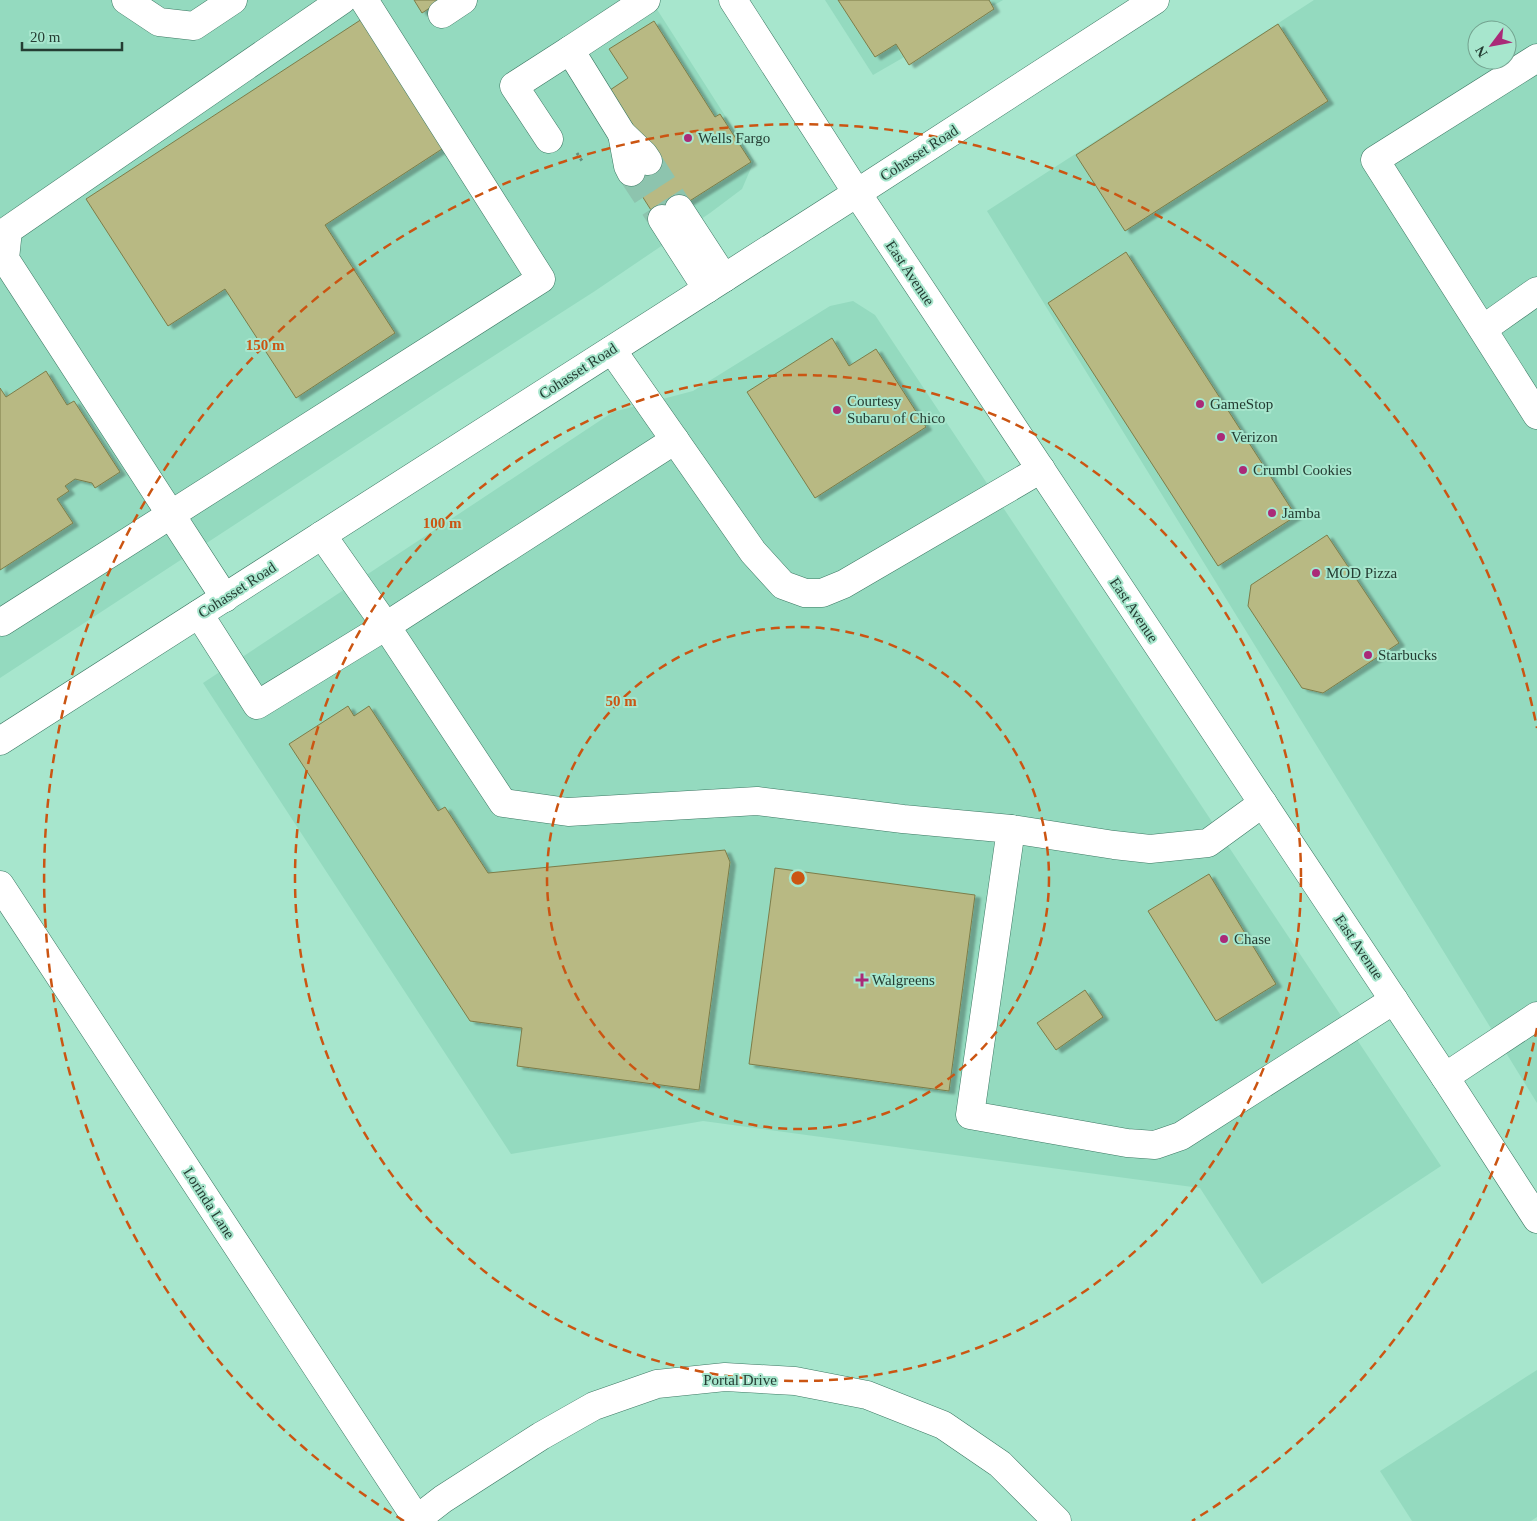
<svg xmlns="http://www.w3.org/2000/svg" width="1537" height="1521" font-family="Georgia,serif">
  <defs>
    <filter id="shadow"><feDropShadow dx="5.5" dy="3" stdDeviation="1" flood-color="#0004"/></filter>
  </defs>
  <rect width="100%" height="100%" fill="#a7e6cd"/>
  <g fill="#94dabf" fill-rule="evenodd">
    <polygon points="0,0 651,0 754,161 742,189 710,213 595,291 439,391 0,678"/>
    <polygon points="825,0 1003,0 873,75"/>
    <path d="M1314 0H1537V1103L987 211ZM1477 30H1507V60H1477Z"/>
    <polygon points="853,301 875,315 1441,1166 1262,1284 1200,1188 703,1121 511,1154 203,683 613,412 693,391 830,306"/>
    <polygon points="1537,1370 1537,1517 1531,1521 1412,1521 1380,1471"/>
  </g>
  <g fill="#b8b983" stroke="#7d7d49" filter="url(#shadow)">
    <polygon points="414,0 442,0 422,13"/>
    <polygon points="838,0 989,0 994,9 909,65 896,44 875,57"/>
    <polygon points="362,19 445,147 325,225 395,333 296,398 225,289 168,326 86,199"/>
    <polygon points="654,21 715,117 720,114 751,162 658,221 628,174 610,90 628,78 609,49"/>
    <polygon points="1278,24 1328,101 1125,231 1076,155"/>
    <polygon points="1126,252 1296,516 1218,566 1048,303"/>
    <polygon points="832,338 849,366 876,349 926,427 815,498 747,392"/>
    <polygon points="46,371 67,405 74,401 120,472 95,488 92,483 75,479 65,486 69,491 57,499 73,523 0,570 0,388 6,397"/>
    <polygon points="1327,535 1399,643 1323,693 1302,688 1248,606 1251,585"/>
    <polygon points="348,706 354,716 369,706 438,811 445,807 488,873 725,850 730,862 699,1090 517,1066 522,1028 470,1021 289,744"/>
    <polygon points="775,868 975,895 949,1091 749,1064"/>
    <polygon points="1209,874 1276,984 1216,1021 1148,911"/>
    <polygon points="1085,990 1103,1017 1056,1050 1037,1023"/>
  </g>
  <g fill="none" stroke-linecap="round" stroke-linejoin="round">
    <g stroke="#8dc4ae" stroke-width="28" stroke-dasharray="28 14" stroke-linecap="butt">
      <polyline points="648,161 679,209"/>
      <polyline points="631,172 662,219"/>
    </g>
    <g stroke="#3c7863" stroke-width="29">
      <g id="minor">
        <polyline points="126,0 159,22 194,26 233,0"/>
        <polyline points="646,0 570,50 622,134 644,155 648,161"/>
        <polyline points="442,14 463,0"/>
        <polyline points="1537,58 1375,160 1537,415"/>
        <polyline points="622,134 628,166 631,172"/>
        <polyline points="549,139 514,86 570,50"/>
        <polyline points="679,209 724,278"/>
        <polyline points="662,219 707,289"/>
        <polyline points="1483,329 1537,291"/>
        <polyline points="612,350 753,552 783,585 805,593 822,593 844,584 1041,469"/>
        <polyline points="675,440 386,626 503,803 568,812 757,801 903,819 1011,829 970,1115 1127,1143 1155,1145 1181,1136 1394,1000"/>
        <polyline points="225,598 5,259 8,230 342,0"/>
        <polyline points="199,614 257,705 386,626 322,535"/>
        <polyline points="2,622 541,279 364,0"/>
        <polyline points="0,741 857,193"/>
        <polyline points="1011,829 1114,845 1150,849 1208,843 1263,803"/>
        <polyline points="0,885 418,1521"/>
        <polyline points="1445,1077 1537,1016"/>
        <polyline points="417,1519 443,1499 541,1436 594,1406 657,1384 725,1377 795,1381 867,1395 943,1425 1000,1464 1057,1521"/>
      </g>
    </g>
    <g stroke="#3c7863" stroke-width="29">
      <g id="major">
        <polyline points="733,0 857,193 1445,1077 1537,1219"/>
        <polyline points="857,193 1155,0"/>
      </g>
    </g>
    <polyline stroke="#648f7e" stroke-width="3" stroke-dasharray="2.5 4" stroke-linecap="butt" points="577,153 582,161"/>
    <use href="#minor" stroke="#fff" stroke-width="28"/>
    <use href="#major" stroke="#fff" stroke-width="28"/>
  </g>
  <g fill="none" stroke="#cb5512" stroke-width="2.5" stroke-dasharray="9 6">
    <circle cx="798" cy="878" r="251"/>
    <circle cx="798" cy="878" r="503"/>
    <path d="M1537 1028A754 754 0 0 1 1192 1521M404 1521A754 754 0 1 1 1537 728"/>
  </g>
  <g fill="#aa2a78" stroke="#a7e6cd" stroke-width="2">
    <circle cx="688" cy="138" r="5"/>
    <circle cx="1200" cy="404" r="5"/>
    <circle cx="837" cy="410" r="5"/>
    <circle cx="1221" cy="437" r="5"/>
    <circle cx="1243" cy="470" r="5"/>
    <circle cx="1272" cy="513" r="5"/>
    <circle cx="1316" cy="573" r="5"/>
    <circle cx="1368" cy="655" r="5"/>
    <circle cx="1224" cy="939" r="5"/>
    <path d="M859.5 972.5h5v5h5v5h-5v5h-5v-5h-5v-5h5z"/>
  </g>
  <g text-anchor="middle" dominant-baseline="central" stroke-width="4" stroke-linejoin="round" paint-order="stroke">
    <g font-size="15" fill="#243d33" stroke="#a7e6cd" text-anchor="start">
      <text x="698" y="138">Wells Fargo</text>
      <text x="847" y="401">Courtesy<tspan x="847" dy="17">Subaru of Chico</tspan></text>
      <text x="1210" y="404">GameStop</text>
      <text x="1231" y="437">Verizon</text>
      <text x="1253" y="470">Crumbl Cookies</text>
      <text x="1282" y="513">Jamba</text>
      <text x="1326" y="573">MOD Pizza</text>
      <text x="1378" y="655">Starbucks</text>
      <text x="1234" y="939">Chase</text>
      <text x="872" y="980">Walgreens</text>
    </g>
    <g font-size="15" fill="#243d33" stroke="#a7e6cd">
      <text transform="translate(919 153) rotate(-33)">Cohasset Road</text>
      <text transform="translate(910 273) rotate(56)">East Avenue</text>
      <text transform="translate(578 371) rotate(-33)">Cohasset Road</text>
      <text transform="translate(237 590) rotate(-33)">Cohasset Road</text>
      <text transform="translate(1134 610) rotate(56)">East Avenue</text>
      <text transform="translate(1359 947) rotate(56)">East Avenue</text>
      <text transform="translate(209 1203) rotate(57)">Lorinda Lane</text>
      <text x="740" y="1380">Portal Drive</text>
    </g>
  </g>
  <circle cx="798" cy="878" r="8" fill="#cb5512" stroke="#a7e6cd" stroke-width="2.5"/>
  <g font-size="15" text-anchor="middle" font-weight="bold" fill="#cb5512" stroke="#a7e6cd" stroke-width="4" stroke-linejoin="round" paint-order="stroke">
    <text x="265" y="350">150 m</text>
    <text x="442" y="528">100 m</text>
    <text x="621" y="706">50 m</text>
  </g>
  <g transform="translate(1492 45) rotate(238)"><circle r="24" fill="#a7e6cd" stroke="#73a28f"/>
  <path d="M0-4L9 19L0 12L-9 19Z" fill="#aa2a78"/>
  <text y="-8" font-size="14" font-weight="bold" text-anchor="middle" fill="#243d33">N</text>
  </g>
  <path d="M22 42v8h100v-8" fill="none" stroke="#243d33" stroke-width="2.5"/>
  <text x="30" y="42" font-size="15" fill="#243d33" stroke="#a7e6cd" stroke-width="4" paint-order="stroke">20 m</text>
</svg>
